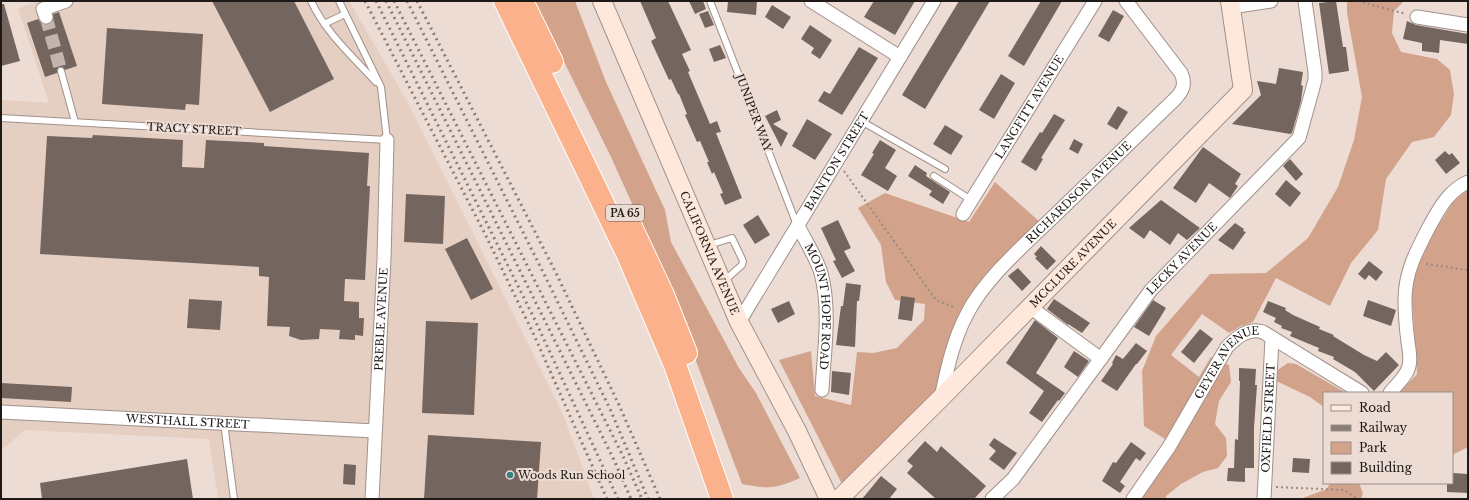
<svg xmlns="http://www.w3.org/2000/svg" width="1469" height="500" font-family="'Libre Baskerville',serif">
  <rect width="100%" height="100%" fill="#ecdcd4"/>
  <polygon fill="#e5cec2" points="37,1 349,1 407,101 563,414 594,499 218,499 209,439 25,430 5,447 1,448 1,100 49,103 18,9"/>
  <g fill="#d3a28a">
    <path d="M534 1H575L606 82 665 210 671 242 739 368 756 393 800 478C775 489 769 489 742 484L662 270 611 157Z"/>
    <polygon points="1347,1 1404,1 1394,11 1392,33 1401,52 1437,59 1450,70 1454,94 1451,115 1434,137 1412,142 1386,179 1378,230 1351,263 1330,306 1276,278 1253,322 1241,326 1229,333 1202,314 1171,355 1199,377 1211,357 1229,365 1231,382 1219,401 1215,424 1226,438 1227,456 1218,468 1203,472 1181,484 1166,496 1166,499 1142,499 1173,444 1144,426 1142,371 1156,336 1210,274 1266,273 1308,238 1338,187 1354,140 1362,97 1347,13"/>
    <polygon points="995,182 1040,222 981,284 939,388 842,484 779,360 811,351 815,396 851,405 857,352 873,353 897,348 924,320 925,304 895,300 886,282 881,245 858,208 885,193 969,222"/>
    <polygon points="1468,189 1468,447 1452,455 1452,393 1399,393 1417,374 1411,281 1434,232 1454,201"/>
    <polygon points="1288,363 1296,364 1346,393 1324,393 1324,407 1310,397 1272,379 1273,373"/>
    <polygon points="1330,483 1359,483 1363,493 1361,499 1300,499 1327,489"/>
  </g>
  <g fill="#74665f">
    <polygon points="212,1 294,1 334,79 270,112"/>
    <polygon points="640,1 668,1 691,50 682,54 690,71 688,72 710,124 717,121 721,132 716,133 742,198 725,205 720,194 723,193 714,172 712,174 707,162 709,162 700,141 697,142 685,115 687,114 679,94 678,94 671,79 669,80 651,41 656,38"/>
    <polygon points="689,1 703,1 706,9 695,14"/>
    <polygon points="728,1 757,1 756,15 727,12"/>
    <polygon points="874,1 915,1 895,35 864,17"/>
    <polygon points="959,1 990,1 925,109 902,95"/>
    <polygon points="1041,1 1062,1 1024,66 1008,56"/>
    <polygon points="1336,1 1343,47 1346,47 1349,71 1329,74 1319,3"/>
    <polygon points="1,4 4,4 20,61 1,66"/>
    <polygon points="772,5 791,17 783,29 765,17"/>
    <polygon points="1113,10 1124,16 1109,42 1098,36"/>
    <polygon points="708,11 714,25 705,28 699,14"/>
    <polygon points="59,12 77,66 65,70 62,67 59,67 57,70 57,73 45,77 27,23 38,19 41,23 48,25 52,22 53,14"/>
    <polygon points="1407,21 1416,25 1468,34 1468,44 1440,40 1439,53 1422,51 1422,43 1403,39"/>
    <polygon points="810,25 832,40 820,59 811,53 814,48 801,39"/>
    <polygon points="107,28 203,34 199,105 186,104 185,110 102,104"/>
    <polygon points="720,45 726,58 714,62 709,49"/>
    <polygon points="859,47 878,58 842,115 818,101 824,91 830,94"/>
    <polygon points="1279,68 1303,72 1301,85 1303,86 1301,101 1292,133 1290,134 1232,124 1261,95 1257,81 1276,84"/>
    <polygon points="1001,74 1015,83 994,119 979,110"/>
    <polygon points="1118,106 1128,112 1117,130 1107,124"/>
    <polygon points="777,110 781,120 773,124 788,133 781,147 765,116"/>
    <polygon points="1054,114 1065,120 1041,158 1043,159 1036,171 1021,162 1040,132 1042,133"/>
    <polygon points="807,119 832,134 815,160 792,146"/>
    <polygon points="945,125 963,136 951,155 933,144"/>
    <polygon points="93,135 183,140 182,167 204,168 206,140 264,143 264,146 369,153 367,186 370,186 365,280 345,279 344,301 359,302 359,318 364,318 363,336 355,335 355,340 339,339 340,330 320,329 319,339 301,340 289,336 290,327 267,326 269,277 259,276 259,267 40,254 47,136 92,138"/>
    <polygon points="1074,139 1083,144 1078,154 1069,149"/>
    <polygon points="880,140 896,150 885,168 897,176 888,191 861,175 874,154 872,153"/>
    <polygon points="1203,147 1241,174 1235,184 1238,186 1230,198 1209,183 1196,203 1173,188"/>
    <polygon points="1445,151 1449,155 1452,153 1460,163 1446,174 1435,160"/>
    <polygon points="1290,159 1303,174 1296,181 1283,166"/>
    <polygon points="915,165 927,173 926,176 950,192 943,204 929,195 932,191 908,176"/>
    <polygon points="1286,180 1301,193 1290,207 1275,194"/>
    <polygon points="406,194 445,196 443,244 404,242"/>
    <polygon points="1161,200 1200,228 1187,240 1178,233 1170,245 1150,230 1144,239 1129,228"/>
    <polygon points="758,215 770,235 755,244 743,225"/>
    <polygon points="838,220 851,248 844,251 855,271 842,278 833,261 836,260 821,228"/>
    <polygon points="1235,223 1244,229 1243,231 1246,232 1233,250 1218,240"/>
    <polygon points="467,238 493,289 471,300 445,249"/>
    <polygon points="1041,246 1056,261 1047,270 1035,258 1037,257 1034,254"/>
    <polygon points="1369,261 1383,272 1376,281 1369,275 1365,280 1358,274"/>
    <polygon points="1018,268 1031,282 1022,291 1008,276"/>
    <polygon points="846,283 861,285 859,301 857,301 855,347 836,345 841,306 843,306"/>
    <polygon points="901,296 915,298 912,321 898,319"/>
    <polygon points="189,299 222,301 220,330 187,328"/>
    <polygon points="1054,299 1090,323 1082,333 1068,324 1068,325 1047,309"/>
    <polygon points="1153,300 1166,308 1149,336 1134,327"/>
    <polygon points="1368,300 1396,310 1391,326 1363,316"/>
    <polygon points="789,301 795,314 778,323 771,309"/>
    <polygon points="1268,301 1286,308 1285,310 1293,315 1320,327 1319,329 1334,335 1333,336 1364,355 1377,361 1386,352 1399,365 1374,391 1355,372 1333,359 1334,357 1318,351 1319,348 1290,336 1292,332 1281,328 1282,326 1274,322 1276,318 1263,312"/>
    <polygon points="1035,320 1058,338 1036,373 1065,393 1059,401 1058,400 1042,422 1029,413 1044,391 1006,363"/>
    <polygon points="426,321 478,323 474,415 422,413"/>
    <polygon points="1200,329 1213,339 1194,363 1181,352"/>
    <polygon points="1136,343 1147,351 1137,364 1136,364 1117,391 1101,381 1113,364 1112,363 1116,355 1123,359"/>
    <polygon points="1074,351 1089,361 1078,377 1064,367"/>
    <polygon points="1239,368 1256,369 1255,385 1257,385 1254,428 1254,468 1245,468 1245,482 1227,481 1228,468 1234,468 1235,439 1238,440 1240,381 1239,381"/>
    <polygon points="832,371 851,373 849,395 831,392"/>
    <polygon points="1,383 72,387 71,402 1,398"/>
    <polygon points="428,435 541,442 537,499 424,499"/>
    <polygon points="994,438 1017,453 1004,470 989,459 996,451 989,445"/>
    <polygon points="925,441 937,452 941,446 986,486 974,499 936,499 907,473 913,466 907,461"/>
    <polygon points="1131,442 1146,453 1140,461 1136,458 1120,482 1125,486 1120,493 1102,481 1113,462 1116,463"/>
    <polygon points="1293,458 1310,459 1309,473 1292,472"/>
    <polygon points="187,459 193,499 42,499 40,483"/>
    <polygon points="344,464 356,465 355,485 343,484"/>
    <polygon points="1452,473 1468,474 1468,493 1447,492 1447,483 1452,483"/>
    <polygon points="881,476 897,489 889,499 862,499"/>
  </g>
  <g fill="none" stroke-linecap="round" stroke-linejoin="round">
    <polyline stroke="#c3b5ae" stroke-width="13" stroke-dasharray="13 6" stroke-linecap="butt" points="46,17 61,71"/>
    <g stroke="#a0918a" stroke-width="8">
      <g id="lane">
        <path d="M311 1C326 33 352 56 376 82"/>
        <polyline points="710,1 797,225"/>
        <polyline points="324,24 345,14"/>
        <polyline points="61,71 75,122"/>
        <polyline points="1,118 387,140 381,87 339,1"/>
        <polyline points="861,121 945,169"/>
        <polyline points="934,176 971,200"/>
        <polyline points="709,245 732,238 743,261 742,265 724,281"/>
        <polyline points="224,423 234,499"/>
      </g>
    </g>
    <g stroke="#a0918a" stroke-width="15">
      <g id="street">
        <polyline points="811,1 900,57"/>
        <polyline points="1231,7 1271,1"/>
        <polyline points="46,17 43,9 66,1"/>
        <polyline points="1417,17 1468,25"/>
        <path id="s1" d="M963 214 1095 1"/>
        <path id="s2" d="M798 226C805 240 817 259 821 273 831 311 824 352 822 390"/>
        <polyline points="1030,307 1101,359"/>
        <path id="s3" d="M739 322 934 1"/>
        <path d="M1390 393C1396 385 1407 376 1409 366 1411 358 1409 349 1408 342 1406 327 1405 313 1405 299 1405 272 1417 250 1429 227 1439 209 1448 191 1468 182"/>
        <path id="s4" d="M941 398C947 370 953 340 967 314 984 280 1023 246 1051 219 1092 179 1134 139 1175 99 1183 91 1186 84 1181 73L1126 1"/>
        <path id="s5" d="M1 412 375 431"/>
        <path id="s6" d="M372 499 384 259 387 140"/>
        <path id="s7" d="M992 499 1013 479 1151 290 1299 138 1315 80V72L1305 1"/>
        <path id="s8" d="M1133 499 1169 447 1227 347C1236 338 1248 327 1263 332L1362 393"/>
        <path id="s9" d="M1264 499 1272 338"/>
      </g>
    </g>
    <g stroke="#a0918a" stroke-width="20">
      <g id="secondary">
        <path id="s10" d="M602 1 739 322 797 431 829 499"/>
        <path id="s11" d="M839 499 941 398 1243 90 1230 1"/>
      </g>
    </g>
    <g stroke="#fff" stroke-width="24">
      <g id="highway">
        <polyline points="505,1 627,253 675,365 722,499"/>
        <polyline points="522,1 552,62"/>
        <polyline points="626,216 663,295 686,353"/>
      </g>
    </g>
    <g stroke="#978b85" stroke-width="2" stroke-dasharray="2 3" stroke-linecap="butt">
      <polyline points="1358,1 1406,14"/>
      <polyline points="844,171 936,300 956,308"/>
      <polyline points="1426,264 1468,270"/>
      <polyline points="1276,487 1344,490 1358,499"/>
    </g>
    <use href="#lane" stroke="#fff" stroke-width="6"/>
    <use href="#street" stroke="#fff" stroke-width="13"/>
    <use href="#secondary" stroke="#fee8dc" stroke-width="18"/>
    <use href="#highway" stroke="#fbb18b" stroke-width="22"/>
    <g stroke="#897e79" stroke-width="3" stroke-dasharray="2 4" stroke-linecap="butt">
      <polyline points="365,1 485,234 534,335 607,499"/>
      <polyline points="376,1 534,318 618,499"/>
      <polyline points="386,1 614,460 631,499"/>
      <polyline points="394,1 623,456 642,499"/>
      <polyline points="407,1 544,274 611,411 648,499"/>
      <polyline points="417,1 556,273 619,405 660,499"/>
    </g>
  </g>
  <circle fill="#388182" stroke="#ecdcd4" stroke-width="1.5" cx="510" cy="475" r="4"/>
  <g text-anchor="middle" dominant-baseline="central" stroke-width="4" stroke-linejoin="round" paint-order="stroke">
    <rect fill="#ecdcd4" stroke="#5c5450" stroke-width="1" x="606" y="205" width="38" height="16" rx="3"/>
    <g font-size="10" font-weight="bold" fill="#1f1917">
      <text x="625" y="213">PA 65</text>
    </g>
    <g font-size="11" fill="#1f1917" stroke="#ecdcd4">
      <text stroke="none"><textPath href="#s1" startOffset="126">LANGFITT AVENUE</textPath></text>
      <text transform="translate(754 113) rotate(69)">JUNIPER WAY</text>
      <text transform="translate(194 129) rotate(3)">TRACY STREET</text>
      <text stroke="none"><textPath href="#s3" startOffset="188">BAINTON STREET</textPath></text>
      <text stroke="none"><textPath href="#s4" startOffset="254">RICHARDSON AVENUE</textPath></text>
      <text stroke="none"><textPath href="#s10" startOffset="274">CALIFORNIA AVENUE</textPath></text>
      <text stroke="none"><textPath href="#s7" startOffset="307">LECKY AVENUE</textPath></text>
      <text stroke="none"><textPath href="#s11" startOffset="332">MCCLURE AVENUE</textPath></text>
      <text stroke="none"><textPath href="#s2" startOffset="85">MOUNT HOPE ROAD</textPath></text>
      <text stroke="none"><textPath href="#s6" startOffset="180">PREBLE AVENUE</textPath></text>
      <text stroke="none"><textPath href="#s8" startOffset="168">GEYER AVENUE</textPath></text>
      <text stroke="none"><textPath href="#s9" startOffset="81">OXFIELD STREET</textPath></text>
      <text stroke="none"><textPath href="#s5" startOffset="187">WESTHALL STREET</textPath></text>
    </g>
    <g font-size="11" fill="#1f1917" stroke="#ecdcd4" text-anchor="start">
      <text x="518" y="475">Woods Run School</text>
    </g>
  </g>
  <rect width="1469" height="500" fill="none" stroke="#1f1917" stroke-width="4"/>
  <rect x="1323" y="392" width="130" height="92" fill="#ecdcd4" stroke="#9a8e88"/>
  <rect x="1331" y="405" width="20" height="6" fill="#fee8dc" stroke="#9a8e88"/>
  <text x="1359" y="412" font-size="12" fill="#1f1917">Road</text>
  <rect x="1331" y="425" width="20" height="6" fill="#897e79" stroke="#9a8e88"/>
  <text x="1359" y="432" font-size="12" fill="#1f1917">Railway</text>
  <rect x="1331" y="442" width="20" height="12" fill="#d3a28a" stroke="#9a8e88"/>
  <text x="1359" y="452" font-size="12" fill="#1f1917">Park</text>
  <rect x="1331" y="462" width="20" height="12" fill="#74665f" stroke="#9a8e88"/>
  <text x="1359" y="472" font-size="12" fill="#1f1917">Building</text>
</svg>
